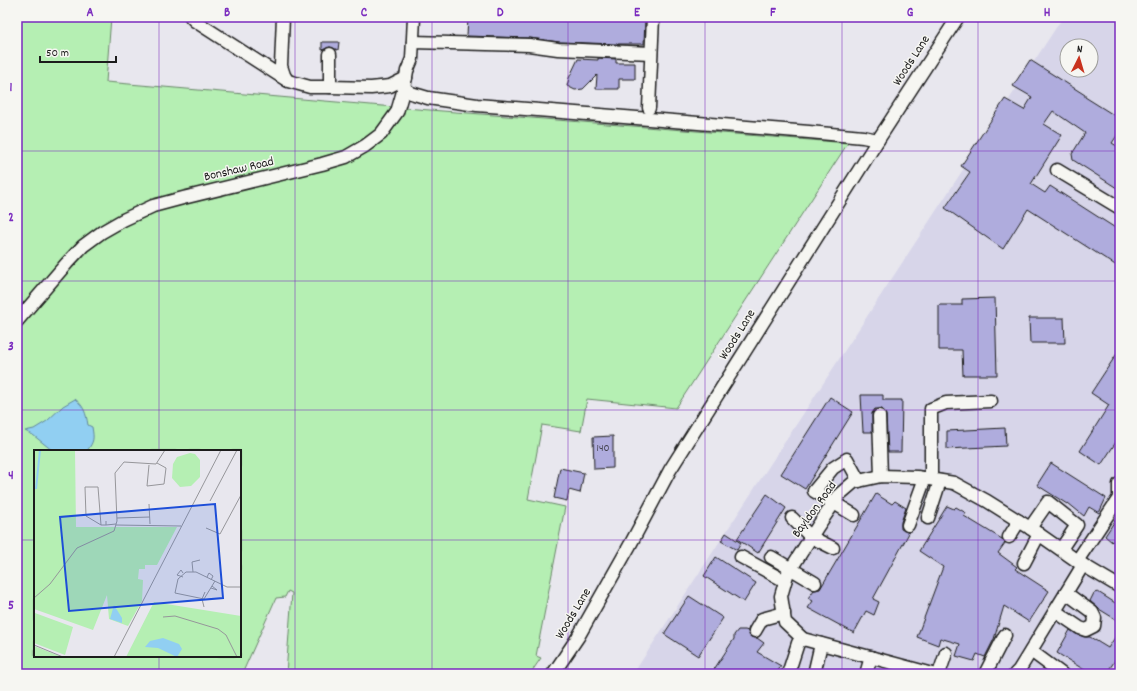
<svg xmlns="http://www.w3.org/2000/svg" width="1137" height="691" font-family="Dekko,sans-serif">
  <rect width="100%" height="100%" fill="#e8e7ee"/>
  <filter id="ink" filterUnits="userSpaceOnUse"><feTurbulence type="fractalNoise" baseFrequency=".025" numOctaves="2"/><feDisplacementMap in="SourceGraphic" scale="8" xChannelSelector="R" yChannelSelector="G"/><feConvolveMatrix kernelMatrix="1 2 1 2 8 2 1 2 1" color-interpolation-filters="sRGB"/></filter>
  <g filter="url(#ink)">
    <path fill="#d7d5e9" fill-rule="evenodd" d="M1063 17H1120V674H633ZM1067 46H1091V70H1067Z"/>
    <path fill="#b5efb3" stroke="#688668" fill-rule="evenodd" d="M17 17H111L106 82 417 109 848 143 676 408 587 399 581 431 542 425 528 499 565 507 536 656 541 658 530 674H286L292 593 288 591 285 597 276 598 242 674H17ZM35 451H240V656H35Z"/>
    <path fill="#91cff2" stroke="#62879c" d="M75 399C84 406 86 413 88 425L92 427C94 439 94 441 87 451H53L33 435 25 431 34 429 47 421 63 406Z"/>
    <g fill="#afacdd" stroke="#1c1c1c">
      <polygon points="468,17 645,17 644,44 616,44 559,42 529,38 467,36"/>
      <polygon points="322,42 339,42 338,50 330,47 322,50"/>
      <polygon points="598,58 616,59 616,63 635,63 635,79 619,79 619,89 596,89 597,75 583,89 575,90 567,86 569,78 578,59 598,60"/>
      <polygon points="1030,60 1085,95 1085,97 1120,119 1120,131 1112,143 1120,148 1117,155 1120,157 1120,190 1073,160 1072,154 1085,133 1053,111 1044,124 1062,135 1031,184 1045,193 1050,186 1120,231 1120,268 1028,209 1003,249 945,208 970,172 961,166 1005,99 1024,110 1032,97 1013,86"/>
      <polygon points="995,298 997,375 963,375 962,350 939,350 939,305 962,305 962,299"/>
      <polygon points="1029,318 1064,318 1065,343 1030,343"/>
      <polygon points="1120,349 1120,436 1101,465 1080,451 1109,405 1091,393"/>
      <polygon points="861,395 883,395 883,400 902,400 901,452 888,452 886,416 885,412 882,409 875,409 872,413 872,432 863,432"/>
      <polygon points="830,397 853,412 805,489 781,474"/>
      <polygon points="1005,428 1006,446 947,449 947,431"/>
      <polygon points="613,436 613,468 594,469 593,437"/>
      <polygon points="1051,463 1106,498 1099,513 1089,507 1084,516 1068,503 1067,504 1037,485"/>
      <polygon points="560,468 584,473 580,493 569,490 567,501 554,498"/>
      <polygon points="767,494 786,508 758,553 737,539"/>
      <polygon points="876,494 892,504 895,501 906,508 901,522 901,529 909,533 873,599 879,602 874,615 866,611 854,633 808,608 813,601 808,598 814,590 820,589"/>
      <polygon points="947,506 954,509 956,507 966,513 964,516 1002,539 1005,543 998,553 1017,567 1015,569 1049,591 1029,622 1004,606 994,639 985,657 977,654 974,661 956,656 960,644 940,638 938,645 917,637 943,567 919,551"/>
      <polygon points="1120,513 1120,544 1114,540 1112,542 1105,536"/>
      <polygon points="726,533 741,543 737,550 721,541"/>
      <polygon points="716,557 756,583 744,602 704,576"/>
      <polygon points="1098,592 1120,606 1120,622 1099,609 1090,601 1094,593"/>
      <polygon points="689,596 723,618 698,656 664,634"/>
      <polygon points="738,630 745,630 748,631 751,637 757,638 764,643 757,652 781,666 776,674 711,674 734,639 734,635"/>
      <polygon points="1070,630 1076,634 1084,637 1090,637 1108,648 1120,630 1120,653 1106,674 1091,674 1057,653"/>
    </g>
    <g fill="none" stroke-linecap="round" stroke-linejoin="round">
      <g stroke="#1c1c1c" stroke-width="15">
        <g id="minor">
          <polyline points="191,17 195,21 288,81 310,87 330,87"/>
          <polyline points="283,17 281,66 284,75 287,80"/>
          <polyline points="413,42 529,45 558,49 651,53"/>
          <polyline points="330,54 330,87 371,88 390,86 406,78"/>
          <polyline points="404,88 411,93 428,98 477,105 809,132 863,137 878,140"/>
          <polyline points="649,108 653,17"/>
          <polyline points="1057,170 1120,208"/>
          <polyline points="17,321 67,263 83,246 102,232 123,220 153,206 183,198 322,164 346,157 365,146 381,134 397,112 404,88 407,71 412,59 414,17"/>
          <polyline points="879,416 881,476"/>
          <polyline points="931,479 931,409 946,403 991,401"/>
          <polyline points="854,515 814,491 833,468 847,459 859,481"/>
          <polyline points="792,518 811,537 833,548"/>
          <polyline points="928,518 940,481"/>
          <polyline points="908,525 925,478"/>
          <polyline points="1030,528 1048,502 1077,525 1061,549"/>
          <polyline points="1009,537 1019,521"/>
          <polyline points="741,557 785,581"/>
          <polyline points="771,557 815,583"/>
          <polyline points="1077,561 1119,498 1119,484"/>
          <polyline points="1024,563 1039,534"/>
          <polyline points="1055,611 1080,628 1086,630 1094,626 1095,618 1092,612 1066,593"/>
          <polyline points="755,631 762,619 784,613"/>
          <polyline points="1031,651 1062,674"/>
          <polyline points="553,674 578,637 630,545 670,470 878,140 958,17"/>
          <polyline points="788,674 798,643 803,639"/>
          <polyline points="814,674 821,644"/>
          <polyline points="866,674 871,657"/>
          <polyline points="933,674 803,639 785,622 781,596 787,575 818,526 840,494 854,482 881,476 917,477 954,483 987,501 1030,528 1083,565 1120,587"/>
          <polyline points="939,674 946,653"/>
          <polyline points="985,674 1005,635"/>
          <polyline points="1015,674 1019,670 1027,657 1083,565"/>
        </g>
      </g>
      <use href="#minor" stroke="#f6f6f2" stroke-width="12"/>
    </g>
  </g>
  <path fill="none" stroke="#7b2cbf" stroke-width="1" stroke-opacity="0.55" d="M159 17V451M295 17V674M432 17V674M568 17V674M705 17V674M842 17V674M978 17V674M17 151H1120M17 281H1120M17 410H1120M17 540H35M240 540H1120M159 656V674"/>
  <g text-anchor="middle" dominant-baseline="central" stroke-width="3" stroke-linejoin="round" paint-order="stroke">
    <g font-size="11" fill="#41404c">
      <text x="603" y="449">140</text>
    </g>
    <g font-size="13" fill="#1c1c1c" stroke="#f6f6f2">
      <text transform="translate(912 61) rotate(-57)">Woods Lane</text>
      <text transform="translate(239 170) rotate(-13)">Bonshaw Road</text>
      <text transform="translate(738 335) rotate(-58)">Woods Lane</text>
      <text transform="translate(815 510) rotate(-54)">Bayldon Road</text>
      <text transform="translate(574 614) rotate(-59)">Woods Lane</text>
    </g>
  </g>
  <g transform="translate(34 450)">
    <rect width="207" height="207" fill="#e8e7ee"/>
    <path d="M0 0H41L42 77H143L123 115H111V119H105L104 129 109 130 108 151 94 176 75 169 73 145 59 180 0 159ZM156 3 161 4 166 10V27L157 36 146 37 138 28 139 14 143 7ZM120 152 207 166V207H92ZM1 163 39 177 31 205 0 193ZM0 196 28 207H0Z" fill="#b5efb3"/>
    <path d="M80 155 88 168V173L76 169ZM129 188 145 194 148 199 143 207 124 198 111 197 116 191Z" fill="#91cff2"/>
    <path fill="none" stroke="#91cff2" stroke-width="2" d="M2 39 6 0"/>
    <path fill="none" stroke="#96969a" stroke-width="1" d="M90 12 122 14 131 0M115 15 113 36 130 34 132 18 123 13M176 51 203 0M115 54 116 74M83 68 116 67M72 71V75L82 74M67 75 64 37H51L52 66 67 75H72M82 75 147 76M172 78 186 84 207 45M159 122 158 112 166 110M149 127 143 125 147 120 149 123M173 127 175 123 179 126 177 130M181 131 170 149 141 143 144 129 152 122H162L193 137H207M177 138 183 140 178 136M0 148 16 134 43 98 80 81 83 71 81 23 90 12M170 157 168 149 171 142M129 167 141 166 184 179 192 185 203 207M0 195 29 207M80 207 187 0"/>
    <path fill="#1d4ed8" fill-opacity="0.15" stroke="#1d4ed8" stroke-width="2" d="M181 54 189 148 35 161 26 67Z"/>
    <rect width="207" height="207" fill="none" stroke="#1c1c1c" stroke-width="2"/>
  </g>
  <rect width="1137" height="691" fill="none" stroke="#f6f6f2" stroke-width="44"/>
  <g transform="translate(1079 58) rotate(5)"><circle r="19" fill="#f6f6f2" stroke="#9f9f9c"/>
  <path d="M0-3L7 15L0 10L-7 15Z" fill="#c8321e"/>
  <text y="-6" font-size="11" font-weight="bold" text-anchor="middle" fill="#1c1c1c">N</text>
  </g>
  <path d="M40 56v6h76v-6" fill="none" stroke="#1c1c1c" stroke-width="2"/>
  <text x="46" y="56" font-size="12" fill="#1c1c1c" stroke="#f6f6f2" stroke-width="3" paint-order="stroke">50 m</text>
  <rect x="22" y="22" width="1093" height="647" fill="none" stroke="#7b2cbf" stroke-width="1.5"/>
  <g font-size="13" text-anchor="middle" font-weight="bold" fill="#7b2cbf">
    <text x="90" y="16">A</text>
    <text x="227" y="16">B</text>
    <text x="364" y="16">C</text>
    <text x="500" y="16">D</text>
    <text x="637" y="16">E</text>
    <text x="773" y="16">F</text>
    <text x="910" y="16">G</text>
    <text x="1047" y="16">H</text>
    <text x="11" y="91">1</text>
    <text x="11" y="221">2</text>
    <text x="11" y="350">3</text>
    <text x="11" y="479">4</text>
    <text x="11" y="609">5</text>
  </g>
</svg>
